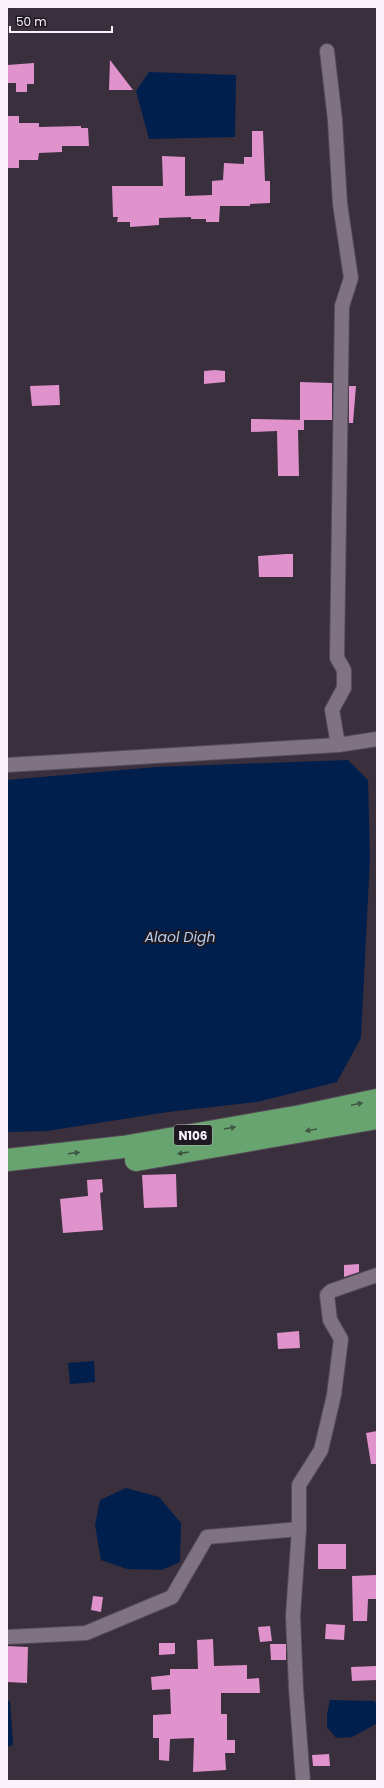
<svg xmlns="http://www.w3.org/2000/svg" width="384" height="1788" font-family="Poppins,sans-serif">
  <rect width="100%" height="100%" fill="#3a2f3d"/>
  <g fill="#001f4d">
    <polygon points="149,72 236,75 235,137 149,139 136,91"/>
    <polygon points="348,760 368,780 370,858 361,1038 337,1082 257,1102 168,1112 47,1131 7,1132 7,780 157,767"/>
    <polygon points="94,1361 95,1382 70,1384 68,1363"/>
    <polygon points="126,1488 159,1497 181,1523 180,1562 162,1570 127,1569 101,1560 95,1525 100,1500"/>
    <polygon points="330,1700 374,1701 377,1704 376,1724 352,1737 336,1738 327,1727 327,1714"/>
    <polygon points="7,1701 10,1701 13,1745 7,1747"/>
  </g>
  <g fill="#df92cb">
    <polygon points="110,60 133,90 109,90"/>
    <polygon points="34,63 34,84 27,84 27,92 16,92 16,83 7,83 7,65"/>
    <polygon points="7,116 19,116 19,123 39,123 39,127 81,126 81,128 88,128 89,146 62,146 62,152 39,153 38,160 19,160 19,168 7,168"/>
    <polygon points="252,131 263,131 265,181 270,181 270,203 250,204 250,206 220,206 219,222 206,222 206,219 191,219 191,217 159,218 159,225 130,227 130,222 117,222 118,217 113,217 112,186 163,186 162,156 185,157 185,196 212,195 212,181 223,180 224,163 244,164 244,157 252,157"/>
    <polygon points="215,370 225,371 225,382 204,384 204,371"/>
    <polygon points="300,382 332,383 332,420 300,420"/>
    <polygon points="59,385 60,405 32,406 30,386"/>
    <polygon points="349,386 356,386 353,423 349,423"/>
    <polygon points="251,419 304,420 304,430 298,430 299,476 278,476 277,431 251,432"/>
    <polygon points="286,554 293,554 293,577 259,577 258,556"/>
    <polygon points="176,1174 177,1207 144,1208 142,1175"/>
    <polygon points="102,1179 103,1192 100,1193 103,1230 63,1233 60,1199 88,1196 87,1180"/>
    <polygon points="359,1264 359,1272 344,1277 344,1265"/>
    <polygon points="299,1331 300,1348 278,1349 277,1333"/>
    <polygon points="377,1431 377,1464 371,1464 366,1433"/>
    <rect x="318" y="1544" width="28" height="25"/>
    <polygon points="376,1575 377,1599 368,1599 367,1621 353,1621 352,1576"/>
    <polygon points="93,1596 103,1597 101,1612 91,1610"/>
    <polygon points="326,1624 345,1625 344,1640 325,1639"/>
    <polygon points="270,1626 272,1641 260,1642 258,1627"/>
    <polygon points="213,1639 214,1666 247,1665 247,1679 259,1678 260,1693 221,1693 221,1714 227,1714 227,1740 235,1740 235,1753 225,1753 226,1770 193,1772 194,1738 170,1739 169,1761 159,1760 159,1738 153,1738 153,1715 171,1714 170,1689 152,1690 151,1677 170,1675 170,1669 198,1669 197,1640"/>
    <polygon points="159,1643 175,1643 175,1654 159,1655"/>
    <polygon points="270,1644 286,1644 286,1660 271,1660"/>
    <polygon points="7,1646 28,1647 27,1683 7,1682"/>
    <polygon points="376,1666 377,1680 352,1681 351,1667"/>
    <polygon points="329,1754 330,1766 313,1766 312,1755"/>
  </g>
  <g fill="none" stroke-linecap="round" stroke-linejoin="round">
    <g stroke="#554c58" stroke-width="16">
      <g id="street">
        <polyline points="327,51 335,120 340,204 351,278 342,306 337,658 344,670 344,688 332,710 338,745 377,739"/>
        <polyline points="7,765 338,745"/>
        <polyline points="7,1637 86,1633 172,1597 207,1537 299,1529"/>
        <polyline points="303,1781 296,1689 293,1616 299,1529 299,1485 321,1450 334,1395 341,1339 330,1320 327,1295 331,1291 377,1275"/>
      </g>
    </g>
    <g stroke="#554c58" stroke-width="24">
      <g id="highway">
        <polyline points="7,1160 123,1147 301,1116 377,1100"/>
        <polyline points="136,1160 377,1118"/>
      </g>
    </g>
    <use href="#street" stroke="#7f7282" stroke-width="14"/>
    <use href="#highway" stroke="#68a46f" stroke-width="22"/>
  </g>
  <defs><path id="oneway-solid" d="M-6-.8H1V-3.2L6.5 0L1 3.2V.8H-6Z"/></defs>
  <g fill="#3f5844">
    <use href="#oneway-solid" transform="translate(357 1104) rotate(-12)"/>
    <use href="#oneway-solid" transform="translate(230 1128) rotate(-10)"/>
    <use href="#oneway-solid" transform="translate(311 1130) rotate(170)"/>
    <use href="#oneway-solid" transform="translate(74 1153) rotate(-7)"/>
    <use href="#oneway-solid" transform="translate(183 1153) rotate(171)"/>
  </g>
  <g text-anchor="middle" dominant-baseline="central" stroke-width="4" stroke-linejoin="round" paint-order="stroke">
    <rect fill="#1e1920" stroke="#b7b1b9" stroke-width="1" x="174" y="1125" width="38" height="20" rx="3"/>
    <g font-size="12" font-weight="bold" fill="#f9f2fb">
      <text x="193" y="1135">N106</text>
    </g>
    <g font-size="14" font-style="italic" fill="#b5cef3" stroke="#1e1920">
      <text x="180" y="937">Alaol Digh</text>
    </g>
  </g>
  <rect width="384" height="1788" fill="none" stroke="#f9f2fb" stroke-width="16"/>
  <path d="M10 26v6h102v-6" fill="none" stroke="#f9f2fb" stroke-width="2"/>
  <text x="16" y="26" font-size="12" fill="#f9f2fb" stroke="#1e1920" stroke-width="3" paint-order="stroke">50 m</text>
</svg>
